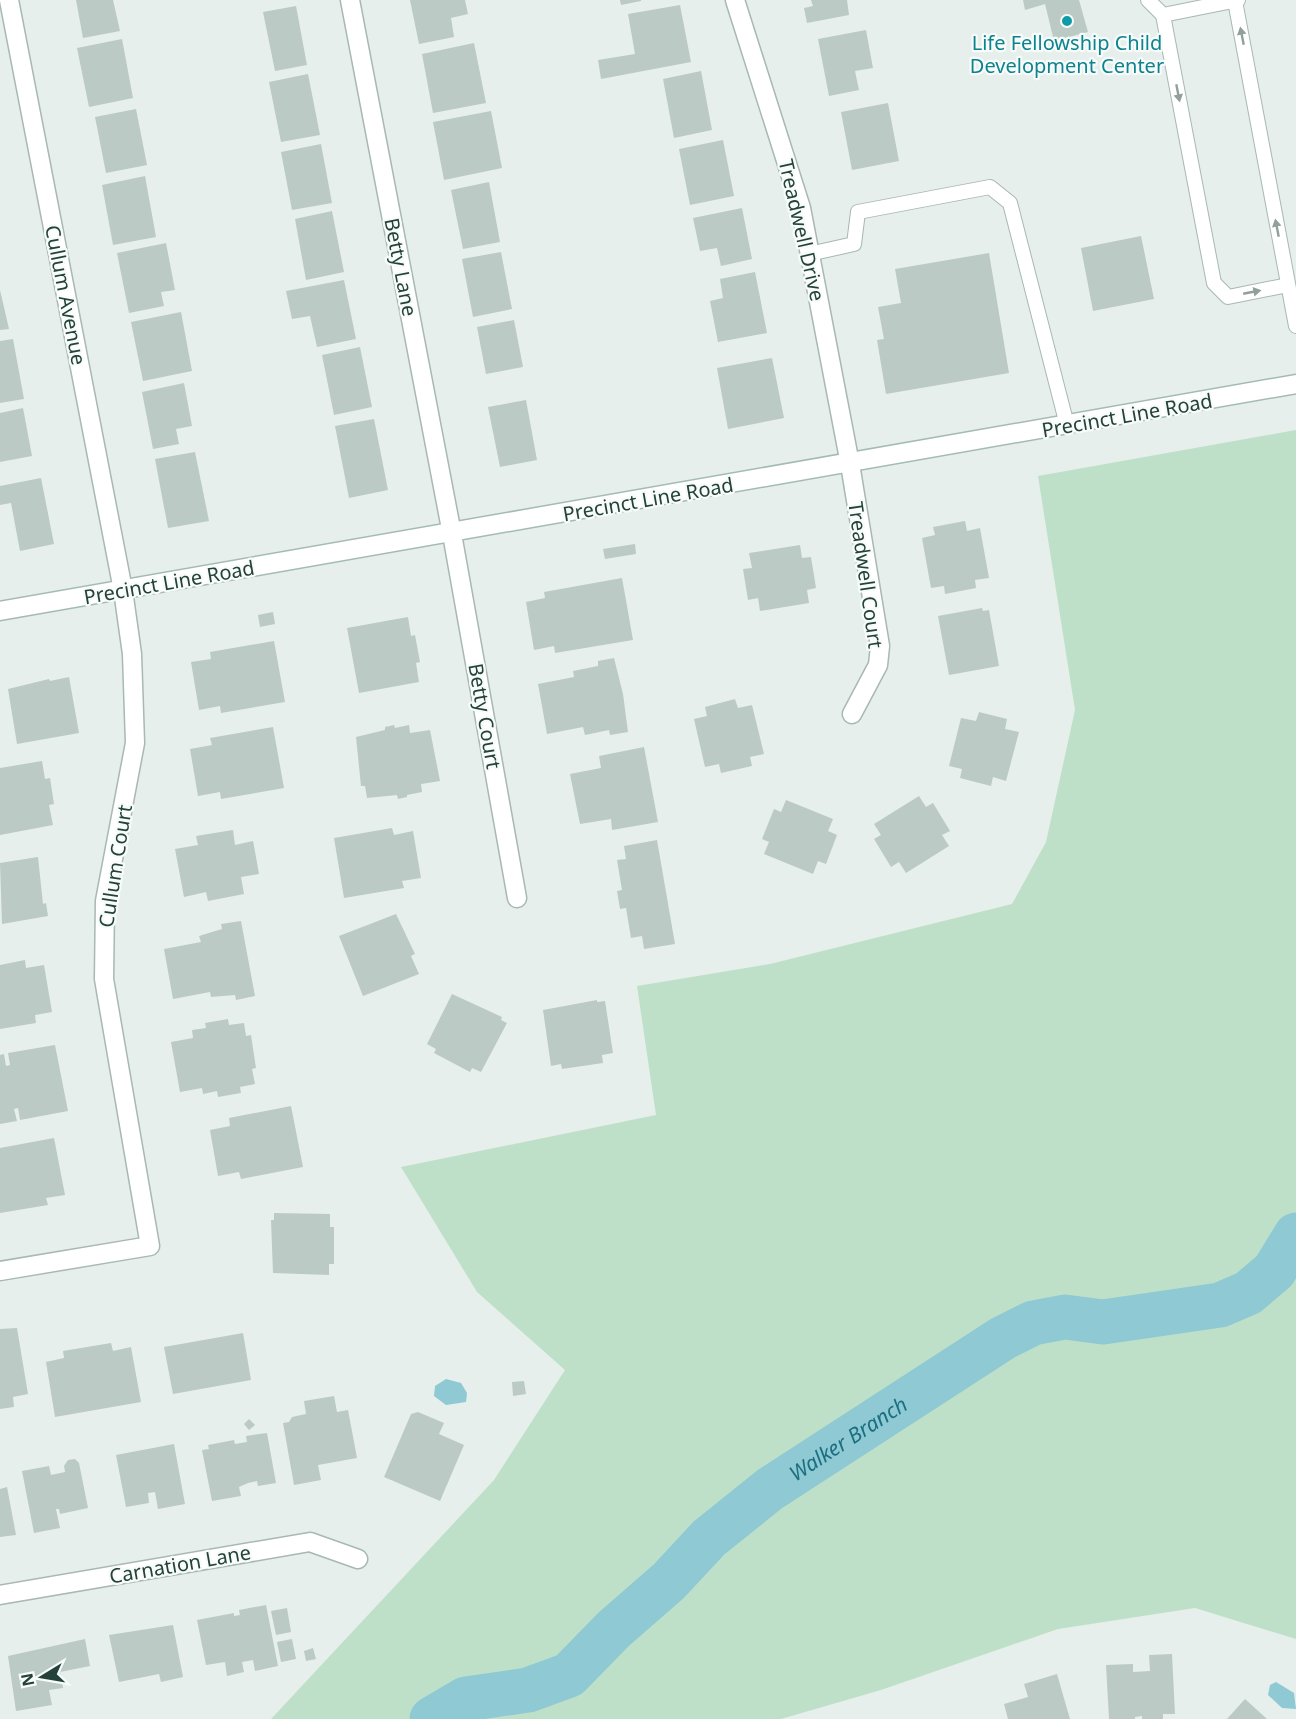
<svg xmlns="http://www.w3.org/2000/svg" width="1296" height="1719" font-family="'Noto Sans',sans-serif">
  <rect width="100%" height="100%" fill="#e6efeb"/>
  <polygon fill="#bfe0c8" points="1296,430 1296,1639 1195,1608 1058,1629 881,1690 781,1719 271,1719 494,1480 565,1370 477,1292 401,1167 656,1115 637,986 770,964 1012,904 1046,842 1075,710 1038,476"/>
  <g fill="#8ec9d4">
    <polygon points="446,1379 461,1383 467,1393 466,1402 446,1405 434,1396 435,1386"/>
    <polygon points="1276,1682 1294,1693 1296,1709 1282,1708 1268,1695 1270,1685"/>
  </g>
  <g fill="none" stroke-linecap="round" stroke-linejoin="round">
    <path stroke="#8ec9d4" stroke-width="45" id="s1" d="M432 1719 466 1699 528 1690 569 1675 614 1629 669 1581 709 1538 770 1489 1003 1338 1033 1323 1065 1317 1103 1322 1220 1305 1248 1293 1274 1271 1296 1235"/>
  </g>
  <g fill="#bbcac4">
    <polygon points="76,0 113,0 120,31 83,38"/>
    <polygon points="410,0 465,0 468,14 451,18 454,37 419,44"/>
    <polygon points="620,0 641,0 641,1 621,5"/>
    <polygon points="811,0 847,0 849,15 807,23 804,8 813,6"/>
    <polygon points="1023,0 1079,0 1088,32 1054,41 1045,4 1025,10"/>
    <polygon points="680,5 691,62 601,79 598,60 635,54 628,14"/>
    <polygon points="296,6 307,65 275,71 263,12"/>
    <polygon points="866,30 873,68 855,71 859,90 829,96 818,39"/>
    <polygon points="122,39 133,98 89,107 77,48"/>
    <polygon points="474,43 486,103 433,113 422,54"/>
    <polygon points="701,71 712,130 674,138 663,79"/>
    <polygon points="308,74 320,135 281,142 269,82"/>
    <polygon points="888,103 899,161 852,170 841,112"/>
    <polygon points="136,109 147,165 106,173 95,117"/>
    <polygon points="491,111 502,168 444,180 433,122"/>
    <polygon points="723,140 734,196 690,205 679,149"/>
    <polygon points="321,144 332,203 292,210 281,152"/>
    <polygon points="145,176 156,237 113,245 102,185"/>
    <polygon points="489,182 500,242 463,249 451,190"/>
    <polygon points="742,208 752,259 721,266 717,248 700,251 693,218"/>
    <polygon points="332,211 344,272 306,280 295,219"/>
    <polygon points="1141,236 1154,299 1093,311 1081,248"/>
    <polygon points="166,243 175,290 161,292 164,306 129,313 117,253"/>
    <polygon points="501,252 512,309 473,317 462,259"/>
    <polygon points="989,253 1009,373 886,394 877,340 884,339 878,307 901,303 895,269"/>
    <polygon points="755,272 767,333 718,342 710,301 723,298 720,279"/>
    <polygon points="344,280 356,339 317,347 310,316 292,319 286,291"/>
    <polygon points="0,290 9,329 0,330"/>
    <polygon points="181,312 192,371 143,381 131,322"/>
    <polygon points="514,320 523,367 486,374 477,327"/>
    <polygon points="13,339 24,399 0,403 0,341"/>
    <polygon points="360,347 372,407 334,415 322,355"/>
    <polygon points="772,358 784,418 728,429 717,368"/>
    <polygon points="184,383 192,426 176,429 179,444 153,449 142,392"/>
    <polygon points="526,400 537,460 500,467 488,407"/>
    <polygon points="23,408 32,456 0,462 0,413"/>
    <polygon points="374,419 388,490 349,498 335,426"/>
    <polygon points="195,452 209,521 168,528 155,459"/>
    <polygon points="41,478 54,544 20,551 11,503 0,505 0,486"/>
    <polygon points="965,521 967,531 980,528 989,578 975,580 976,588 945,594 944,586 931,588 922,538 935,535 933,527"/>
    <polygon points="635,544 636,554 605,559 603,549"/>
    <polygon points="800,545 802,558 811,557 816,588 807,590 809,603 760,611 758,598 748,600 743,569 752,568 749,553"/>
    <polygon points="622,578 633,640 555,653 554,646 534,650 526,602 545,598 544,592"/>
    <polygon points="982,608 983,611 989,610 999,666 949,675 938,616"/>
    <polygon points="273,612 275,624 260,627 258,615"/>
    <polygon points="408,617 411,636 415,635 420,662 416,663 419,682 359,693 347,628"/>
    <polygon points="274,641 285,702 221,713 220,706 199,710 191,662 211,659 210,652"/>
    <polygon points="614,658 623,694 628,732 610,735 609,730 585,735 583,727 547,734 538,684 574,677 573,671 598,666 598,661"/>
    <polygon points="69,677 79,733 17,744 8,689 49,679 50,681"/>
    <polygon points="735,699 738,708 752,705 764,754 750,757 752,766 721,773 719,764 705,767 694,719 707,716 705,707"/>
    <polygon points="979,712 1007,719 1005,729 1019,732 1006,781 993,777 991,786 960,778 962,769 949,766 961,718 976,721"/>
    <polygon points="394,725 395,728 409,725 410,733 430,730 440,781 421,784 422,792 407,795 407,797 398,799 397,795 367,798 365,786 361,786 356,737 385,730 385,727"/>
    <polygon points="273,727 284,788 221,799 220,792 198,796 190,749 212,745 210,738"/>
    <polygon points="644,747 658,822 612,830 611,819 580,824 570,774 601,768 599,756"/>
    <polygon points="42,761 45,779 50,778 54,804 49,805 53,825 0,835 0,768"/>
    <polygon points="919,796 926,807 933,803 950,831 942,835 949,846 906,873 899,862 891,867 874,839 881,835 874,824"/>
    <polygon points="786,800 833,819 828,831 837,835 826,864 818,861 813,874 764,854 769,842 762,839 774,809 781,812"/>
    <polygon points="392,828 394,835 413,831 421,878 402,881 404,888 344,898 334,838"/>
    <polygon points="233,830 235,845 253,841 256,857 259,874 241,877 244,894 208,901 206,892 184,897 175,849 198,845 196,836"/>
    <polygon points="657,840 675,944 644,949 642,936 631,938 626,908 620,909 617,891 622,890 617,860 626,859 624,846"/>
    <polygon points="38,857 43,904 46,903 48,916 2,924 0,863"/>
    <polygon points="396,914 415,954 411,956 419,974 363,996 339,936"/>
    <polygon points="241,921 255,996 236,1000 235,995 211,997 210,992 173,999 164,949 201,942 199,936 222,929 221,924"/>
    <polygon points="25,960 26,968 44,965 52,1012 35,1015 36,1023 0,1029 0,965"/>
    <polygon points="452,994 502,1017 501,1020 507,1023 481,1072 472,1068 470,1072 434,1053 436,1049 427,1044"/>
    <polygon points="597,1000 597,1002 605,1001 613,1053 602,1055 603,1063 562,1069 561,1064 551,1066 543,1010"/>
    <polygon points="228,1019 229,1025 244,1023 246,1036 251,1035 256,1068 252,1069 255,1084 240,1087 241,1093 218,1097 217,1091 203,1094 202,1088 180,1092 171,1042 193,1038 192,1030 206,1028 205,1023"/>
    <polygon points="55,1045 68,1111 20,1120 18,1108 14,1109 17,1121 0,1124 0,1055 4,1054 6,1066 10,1065 8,1053"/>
    <polygon points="291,1106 303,1167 241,1179 239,1172 218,1176 210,1130 230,1126 229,1118"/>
    <polygon points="54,1138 65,1195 46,1198 48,1205 0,1213 0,1148"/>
    <polygon points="274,1213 330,1214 330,1227 334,1227 334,1264 329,1264 329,1275 273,1273 271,1220 274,1220"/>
    <polygon points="17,1328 28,1394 13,1397 14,1407 0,1409 0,1329"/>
    <polygon points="243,1333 251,1380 173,1394 164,1347"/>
    <polygon points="111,1343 113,1351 131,1347 141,1402 55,1417 46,1362 64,1358 63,1351"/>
    <polygon points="524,1381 526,1394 513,1396 512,1382"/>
    <polygon points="334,1396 337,1412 348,1410 357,1458 318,1465 321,1480 294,1485 283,1423 289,1422 292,1417 306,1414 304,1401"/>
    <polygon points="418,1412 444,1423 439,1434 464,1445 440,1501 384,1477 411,1414"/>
    <polygon points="249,1419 255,1425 249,1430 244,1424"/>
    <polygon points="267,1433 276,1483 258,1486 257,1481 248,1483 239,1487 241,1496 212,1501 202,1450 209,1449 208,1445 234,1440 235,1444 247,1442 246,1436"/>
    <polygon points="174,1444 185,1504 158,1509 155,1492 148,1493 149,1503 126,1507 116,1455"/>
    <polygon points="75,1459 79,1463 88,1508 60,1514 59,1509 56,1509 60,1528 34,1533 22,1471 49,1466 51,1475 65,1472 64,1466 68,1460"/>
    <polygon points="7,1487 16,1535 0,1537 0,1489"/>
    <polygon points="266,1605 278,1666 255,1671 253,1660 242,1662 244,1672 227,1676 225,1662 206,1665 197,1620 234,1613 234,1616 240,1615 239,1610"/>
    <polygon points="287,1608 291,1632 276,1635 271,1611"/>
    <polygon points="173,1625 183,1677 161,1682 159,1674 119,1682 109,1635"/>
    <polygon points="85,1639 90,1666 60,1672 63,1688 49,1690 52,1705 16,1711 8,1656"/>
    <polygon points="292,1639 296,1659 281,1662 277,1642"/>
    <polygon points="313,1648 316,1659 306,1661 304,1651"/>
    <polygon points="1172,1654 1175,1714 1163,1714 1163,1719 1142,1719 1142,1716 1135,1717 1135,1719 1109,1719 1106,1665 1133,1664 1133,1672 1150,1671 1149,1655"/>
    <polygon points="1057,1674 1070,1719 1008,1719 1004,1704 1028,1697 1024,1684"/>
    <polygon points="1245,1699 1267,1719 1227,1719"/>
  </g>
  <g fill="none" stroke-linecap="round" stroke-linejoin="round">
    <g stroke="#a8b8b2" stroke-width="16">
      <g id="lane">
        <polyline points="1148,0 1163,15 1238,0"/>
        <polyline points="1235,1 1296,326"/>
        <polyline points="1163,15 1214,283 1228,297 1288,285"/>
        <polyline points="809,254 854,244 858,212 990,187 1010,203 1067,425"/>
      </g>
    </g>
    <g stroke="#a8b8b2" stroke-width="21">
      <g id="street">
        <polyline points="350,0 452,534 517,898"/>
        <polyline points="735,0 801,208 850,464 880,646 878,665 852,714"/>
        <polyline points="0,1271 150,1246 104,979 105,901 135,743 132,654 123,590 9,0"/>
        <polyline points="0,1595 310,1542 358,1559"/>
      </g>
    </g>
    <g stroke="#a4bbb3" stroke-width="21">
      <polyline id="secondary" points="0,611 1296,384"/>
    </g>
    <use href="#lane" stroke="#fff" stroke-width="14"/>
    <use href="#street" stroke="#fff" stroke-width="18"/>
    <use href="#secondary" stroke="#fff" stroke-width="18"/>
  </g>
  <defs><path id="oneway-solid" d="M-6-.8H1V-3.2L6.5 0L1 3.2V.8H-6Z" transform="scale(1.5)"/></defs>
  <g fill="#92a09c">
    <use href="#oneway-solid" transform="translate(1242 36) rotate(-101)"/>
    <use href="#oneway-solid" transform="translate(1178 93) rotate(79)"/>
    <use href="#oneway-solid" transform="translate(1277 228) rotate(-101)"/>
    <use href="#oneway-solid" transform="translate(1252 292) rotate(-11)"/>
  </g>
  <circle fill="#0f9aa8" stroke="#f7fbf9" stroke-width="2" cx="1067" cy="21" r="6"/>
  <g text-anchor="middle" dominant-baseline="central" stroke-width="4.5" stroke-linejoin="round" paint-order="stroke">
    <g font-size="20" fill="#0d838f" stroke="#f7fbf9">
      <text x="1067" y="42">Life Fellowship Child<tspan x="1067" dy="23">Development Center</tspan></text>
    </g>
    <g font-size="20" fill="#24423a" stroke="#f7fbf9">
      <text transform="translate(802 230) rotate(77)">Treadwell Drive</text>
      <text transform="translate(401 267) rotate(79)">Betty Lane</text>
      <text transform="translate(66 295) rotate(79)">Cullum Avenue</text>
      <text transform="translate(1127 415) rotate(-10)">Precinct Line Road</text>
      <text transform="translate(648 499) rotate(-10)">Precinct Line Road</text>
      <text transform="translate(866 575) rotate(82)">Treadwell Court</text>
      <text transform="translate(169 582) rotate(-10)">Precinct Line Road</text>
      <text transform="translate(485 716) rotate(80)">Betty Court</text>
      <text transform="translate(115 866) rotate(-81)">Cullum Court</text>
      <text transform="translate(180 1564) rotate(-10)">Carnation Lane</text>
    </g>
    <g font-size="21" font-style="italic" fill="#1c6f80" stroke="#f7fbf9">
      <text stroke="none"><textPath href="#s1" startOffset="513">Walker Branch</textPath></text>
    </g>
  </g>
  <g transform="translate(42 1677) rotate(259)" stroke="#f7fbf9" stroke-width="4.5" paint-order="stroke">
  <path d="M0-4.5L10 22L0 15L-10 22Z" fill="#24423a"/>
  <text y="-9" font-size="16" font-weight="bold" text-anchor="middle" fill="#24423a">N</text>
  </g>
</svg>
